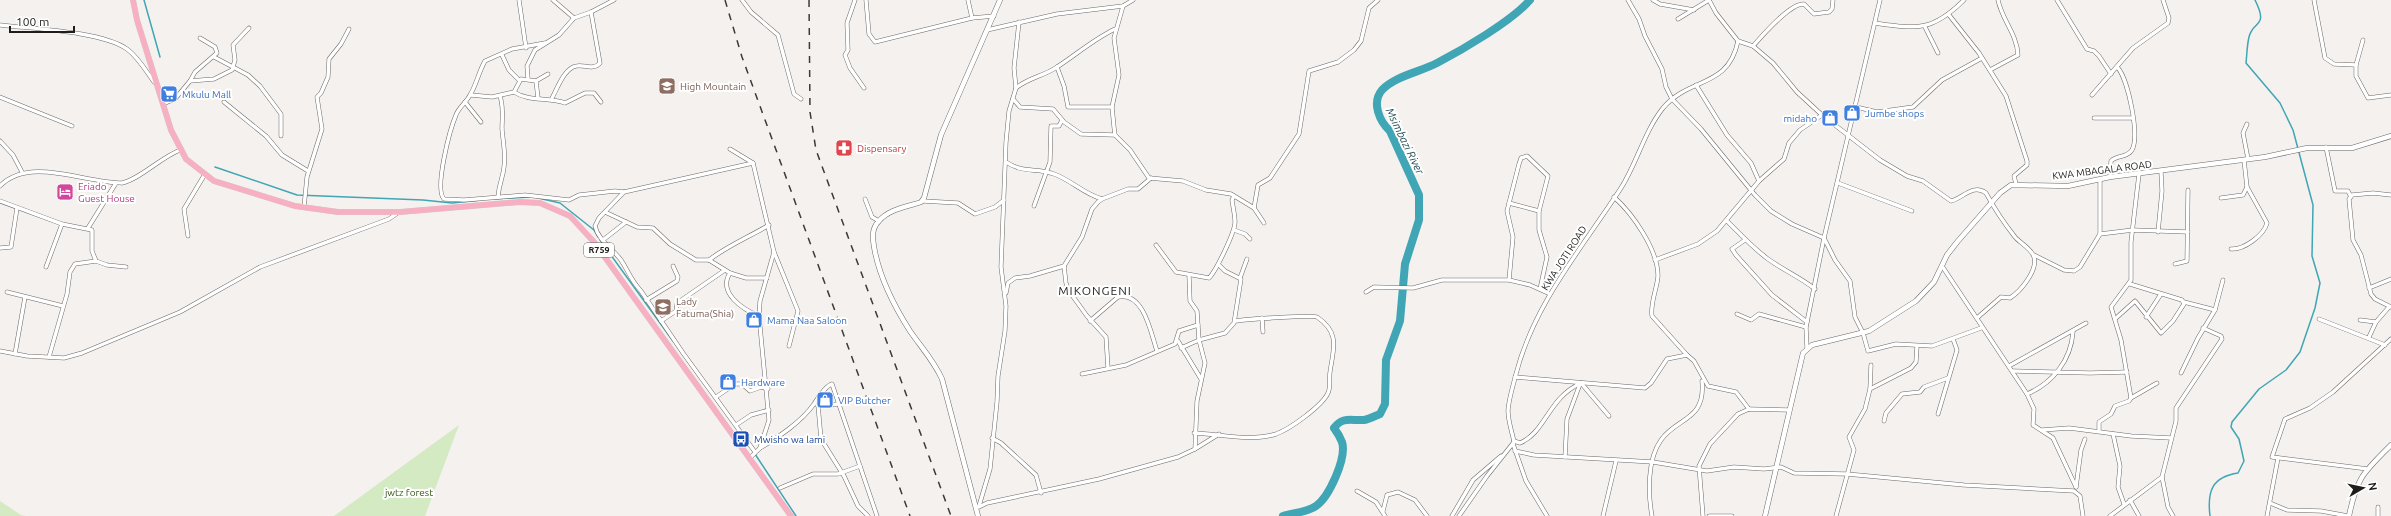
<svg xmlns="http://www.w3.org/2000/svg" width="2391" height="516" font-family="Ubuntu,sans-serif">
  <rect width="100%" height="100%" fill="#f5f1ef"/>
  <g fill="#d3eac3">
    <polygon points="459,425 425,516 334,516"/>
    <polygon points="0,501 21,515 26,516 0,516"/>
  </g>
  <g fill="none" stroke-linecap="round" stroke-linejoin="round">
    <g stroke="#40a5b4" stroke-width="1.5">
      <polyline points="144,0 160,57"/>
      <polyline points="215,167 297,195 423,200 452,203 482,200"/>
      <polyline points="538,198 560,203 594,230 598,237"/>
      <polyline points="492,199 530,197"/>
      <polyline points="600,240 673,341"/>
      <polyline points="755,454 796,516"/>
      <path d="M2210 516C2207 491 2212 477 2238 473L2244 461 2239 439 2231 427 2232 422 2259 389 2286 370 2300 352 2315 308 2320 283 2312 256 2313 205 2293 130 2280 103 2246 63C2247 54 2247 45 2249 37 2253 20 2269 28 2255 0"/>
    </g>
    <path stroke="#40a5b4" stroke-width="8" d="M1283 516C1293 513 1308 512 1316 506 1329 497 1347 458 1342 442 1340 437 1337 432 1334 428 1343 416 1351 421 1364 420 1369 419 1375 416 1380 414L1385 404 1386 360 1400 321 1405 264 1419 220V195L1390 131C1380 122 1371 103 1382 90 1395 76 1420 72 1437 63 1462 50 1512 21 1530 0"/>
    <g stroke="#6c6967" stroke-width="4.5">
      <g id="minor">
        <polyline points="519,0 526,48"/>
        <polyline points="553,0 574,18"/>
        <polyline points="742,0 751,12 778,35 794,94 801,99"/>
        <polyline points="855,0 847,23 848,50 845,55 850,68 864,88"/>
        <polyline points="866,0 869,34 875,42 972,18 994,16"/>
        <polyline points="968,0 972,18"/>
        <polyline points="1628,0 1639,19 1645,36 1662,69 1666,87 1672,99 1701,129 1755,195 1771,211 1792,224 1824,238 1835,260 1850,281 1855,317 1863,333 1868,351 1896,344 1932,346 1981,328"/>
        <polyline points="1653,0 1660,4 1694,10"/>
        <path d="M1709 0 1716 13 1738 41 1753 46 1773 63 1797 92 1822 115 1880 160 1907 176 1923 181 1951 201C1962 199 1973 183 1986 193 1994 208 2004 223 2015 237 2020 243 2032 249 2034 257 2038 270 2021 291 2010 298L2001 297 1977 318"/>
        <polyline points="2057,0 2087,49 2094,51 2099,56 2111,74"/>
        <polyline points="2314,0 2325,58 2334,64 2356,65 2356,76 2368,98 2391,95"/>
        <polyline points="1123,6 1114,38 1119,75 1112,107 1114,127 1115,135 1130,150 1149,178 1183,181 1206,190 1231,194 1254,208 1264,223"/>
        <polyline points="1949,15 1979,53 2006,96 2027,161 2027,165 2014,176 2016,184"/>
        <polyline points="1678,19 1709,0"/>
        <path d="M1875 23C1917 29 1932 32 1964 0"/>
        <path d="M0 25C33 29 101 31 127 49 139 58 146 71 154 82"/>
        <polyline points="1925,27 1938,53"/>
        <polyline points="987,30 1057,14 1123,6 1133,0"/>
        <path d="M545 43 512 49 485 61C479 71 476 86 470 95 466 103 459 107 456 115 450 129 434 189 444 199L464 200 525 195 569 200 579 195 615 191 624 192 753 163"/>
        <path d="M1753 46C1762 36 1790 3 1804 4L1814 14 1829 12 1832 9 1833 0"/>
        <polyline points="502,55 509,70 519,80"/>
        <polyline points="214,57 248,75 260,86 281,114 281,136"/>
        <polyline points="2356,65 2363,40"/>
        <polyline points="1057,67 1064,86 1068,107 1112,107"/>
        <path d="M1990 70 2018 55C2017 34 2002 20 1998 0"/>
        <polyline points="528,79 527,66 535,50 559,35 574,18 591,12 614,0"/>
        <polyline points="190,81 195,72 217,53 215,47 200,38"/>
        <polyline points="1696,85 1727,135 1751,163 1759,181"/>
        <path d="M1016 88C1028 78 1044 76 1057 67 1077 54 1094 39 1115 29"/>
        <path d="M514 92C529 102 549 97 565 103L585 93H594L601 102"/>
        <polyline points="471,95 492,97 514,92 521,79 536,81"/>
        <polyline points="2092,95 2133,48 2168,23 2169,18 2163,0"/>
        <polyline points="0,97 72,126"/>
        <polyline points="538,98 536,81 548,74"/>
        <path d="M552 98C557 89 563 72 573 67 582 62 592 72 600 63L591 12"/>
        <polyline points="1013,99 1020,107 1053,109 1064,122 1081,134 1115,135"/>
        <polyline points="224,102 266,136 282,155 308,171"/>
        <polyline points="465,102 481,122"/>
        <polyline points="163,104 175,99 190,81 214,79 232,70 235,60 233,45 249,28"/>
        <polyline points="1856,107 1877,112 1913,107 1942,80 1982,58"/>
        <polyline points="2094,118 2133,118"/>
        <polyline points="2247,124 2243,133 2248,159"/>
        <polyline points="0,141 13,155 22,172"/>
        <polyline points="2326,147 2335,191 2348,191 2351,197"/>
        <polyline points="730,149 753,163 774,252 798,311 789,346"/>
        <path d="M1006 162C1024 174 1036 167 1054 174 1071 180 1084 194 1102 199"/>
        <path d="M2110 177 2111 161C2117 155 2127 158 2132 150 2140 135 2128 80 2118 68"/>
        <polyline points="1838,183 1912,211"/>
        <path d="M0 186C30 156 84 183 122 183 140 179 160 158 180 150"/>
        <path d="M624 192 599 218 595 226C598 240 613 249 621 260 629 272 630 279 641 291L683 353 755 452"/>
        <polyline points="2391,195 2373,193 2352,195 2349,199 2353,240 2361,255 2371,294 2375,299 2391,307"/>
        <path d="M498 197C499 183 503 178 504 167 506 154 503 142 502 129 502 117 504 108 500 96"/>
        <path d="M1614 197C1633 214 1658 250 1658 276 1657 289 1650 303 1652 316L1687 355"/>
        <polyline points="2221,198 2243,195 2247,187"/>
        <polyline points="865,199 872,217 879,221"/>
        <polyline points="0,201 62,224 92,230 92,251 96,261 107,265 126,267"/>
        <polyline points="923,201 958,203 975,214 995,207 1004,200"/>
        <polyline points="1509,203 1539,211"/>
        <polyline points="1034,206 1050,162 1051,126 1059,126 1062,120"/>
        <polyline points="304,207 307,177 322,129 317,97 321,93 328,77 329,59 341,44 349,29"/>
        <polyline points="1254,208 1258,185 1270,178 1299,134 1309,71 1338,62 1354,50 1361,41 1369,8 1378,0"/>
        <polyline points="605,212 637,227 653,228 670,244 696,260 709,260 730,273 746,278 767,278"/>
        <path d="M1727 221C1740 234 1753 248 1768 259 1783 270 1800 277 1815 289"/>
        <polyline points="88,228 116,183"/>
        <polyline points="1234,230 1245,234 1250,239"/>
        <polyline points="2158,232 2162,191 2161,172"/>
        <polyline points="2100,234 2133,230 2188,232"/>
        <polyline points="188,236 184,209 205,174"/>
        <polyline points="603,240 626,222"/>
        <polyline points="1745,240 1732,249 1736,255 1772,295 1807,322"/>
        <path d="M1156 245 1176 272 1209 278C1216 271 1235 232 1235 222 1235 215 1233 208 1232 200L1234 196"/>
        <polyline points="0,248 11,247 17,208"/>
        <path d="M2231 249C2244 250 2264 235 2267 223L2247 187 2244 160"/>
        <polyline points="2034,255 2064,270 2074,271 2080,267 2100,234 2100,180"/>
        <path d="M709 260C727 246 749 237 769 225"/>
        <polyline points="1655,260 1698,244 1717,231 1759,181 1784,159 1789,143 1800,130 1822,115"/>
        <polyline points="2175,264 2187,261 2188,190"/>
        <polyline points="1942,266 2027,394 2034,409 2033,425 2053,438 2076,487"/>
        <polyline points="46,267 62,224"/>
        <path d="M730 273C717 293 744 310 759 316"/>
        <polyline points="1240,278 1247,259"/>
        <polyline points="1509,280 1513,237 1507,211 1519,164 1521,158 1527,156 1548,176 1539,211 1539,230 1547,257 1540,289"/>
        <polyline points="2369,288 2391,279"/>
        <polyline points="7,292 63,306"/>
        <polyline points="1366,292 1374,287 1413,288 1442,280 1509,280 1530,285 1550,294"/>
        <polyline points="1006,293 1008,283 1015,278 1030,276 1064,266"/>
        <polyline points="646,300 677,281 678,277 673,266"/>
        <polyline points="2184,302 2215,310"/>
        <polyline points="1737,314 1751,320 1759,314 1806,327"/>
        <polyline points="2146,317 2161,294"/>
        <polyline points="1262,318 1263,332"/>
        <polyline points="2115,319 2135,301 2161,333 2173,321 2184,304 2182,300 2130,284"/>
        <polyline points="2319,319 2385,345"/>
        <polyline points="2360,320 2376,322"/>
        <polyline points="661,321 676,311 677,304 680,301 725,270"/>
        <path d="M1090 321 1118 297C1144 291 1151 334 1157 351"/>
        <polyline points="2369,337 2376,322 2389,307"/>
        <polyline points="1178,341 1201,379"/>
        <polyline points="1181,348 1199,340 1225,333 1234,323 1241,279 1225,271 1219,265"/>
        <polyline points="1807,348 1806,327 1824,238 1880,0"/>
        <polyline points="0,351 27,356 64,358 82,353 180,312 260,267 389,219 399,212"/>
        <polyline points="15,354 25,297"/>
        <polyline points="49,357 67,294 70,272 75,264 96,261"/>
        <polyline points="2009,366 2086,323"/>
        <polyline points="1108,368 1106,337 1087,316 1069,291 1066,283 1064,266 1082,237 1092,209 1098,202 1102,199 1128,189 1138,189 1151,178"/>
        <polyline points="2013,371 2090,373 2127,372"/>
        <polyline points="2181,373 2198,338 2215,310 2223,280"/>
        <polyline points="1082,374 1126,365 1175,344 1179,331 1198,325"/>
        <polyline points="1515,377 1645,388 1651,383 1667,359 1687,355 1694,361 1708,386 1736,392 1749,409"/>
        <polyline points="1581,383 1609,416"/>
        <polyline points="1870,389 1911,368 1916,362 1917,346"/>
        <path d="M2027 394C2053 383 2071 360 2073 332"/>
        <polyline points="716,397 735,384 742,384 750,391 761,387 768,389"/>
        <polyline points="2131,398 2157,383"/>
        <polyline points="817,405 840,404"/>
        <polyline points="818,405 821,439 844,476 858,506 868,516"/>
        <polyline points="1938,414 1957,350 1953,339"/>
        <polyline points="1884,421 1886,413 1902,394 1920,392 1924,387 1948,378"/>
        <polyline points="736,425 751,415 769,410"/>
        <polyline points="2042,430 2069,428 2131,436 2171,438"/>
        <polyline points="2099,431 2099,422 2111,414 2115,406 2129,401 2131,398 2121,340 2111,307 2131,280 2131,242 2139,174"/>
        <path d="M1194 433C1220 434 1251 442 1276 434 1290 429 1322 406 1328 393 1331 387 1329 378 1330 372 1333 350 1341 333 1317 317 1313 315 1246 319 1236 321"/>
        <polyline points="2113,434 2120,466 2118,487 2124,504"/>
        <polyline points="992,438 1001,443 1036,475 1041,493"/>
        <path d="M1514 441 1520 443C1546 432 1548 398 1581 383"/>
        <polyline points="1513,444 1526,481 1547,516"/>
        <path d="M760 448C778 438 802 421 814 404 818 398 825 386 832 384L877 516"/>
        <polyline points="1195,449 1219,434"/>
        <polyline points="1515,451 1534,455 1653,462 1707,471 1734,467 1764,469 1781,467 1794,473 1847,474 1964,485 2074,491 2080,496 2083,516"/>
        <polyline points="1565,457 1567,419 1580,384"/>
        <polyline points="750,458 760,448 769,420 759,316 760,301 774,252"/>
        <polyline points="2368,469 2272,457 2285,419 2310,408 2333,392 2391,339"/>
        <polyline points="2162,477 2168,507 2173,516"/>
        <polyline points="2076,487 2081,450 2085,439"/>
        <polyline points="780,488 813,474 838,474 860,466"/>
        <polyline points="1357,491 1376,502 1385,516"/>
        <polyline points="2130,500 2139,516"/>
        <polyline points="2270,503 2287,510 2321,511 2348,516"/>
        <polyline points="979,506 990,469 997,402 998,376 1005,331 1006,306 1001,267 1006,142 1009,111 1016,88 1014,68 1019,22"/>
        <polyline points="979,507 987,503 1099,479 1178,457 1195,449 1197,401 1205,363 1199,340 1197,311 1190,301 1189,275"/>
        <polyline points="2378,507 2378,516"/>
        <polyline points="1383,511 1387,495 1398,492 1415,500 1427,516"/>
        <polyline points="1452,516 1473,480 1501,456"/>
        <path d="M1459 516 1487 476 1514 442C1512 431 1508 422 1508 410 1509 398 1513 386 1516 374 1534 304 1582 248 1621 188 1637 163 1644 132 1663 108 1690 76 1728 89 1738 41"/>
        <polyline points="1603,516 1616,461"/>
        <path d="M1652 516C1648 494 1647 459 1661 440 1677 417 1706 421 1702 381"/>
        <polyline points="1703,516 1699,466 1710,444 1738,414 1749,409 1789,410"/>
        <polyline points="1709,516 1732,516"/>
        <polyline points="1836,516 1854,450 1849,437 1865,409 1870,389 1871,365"/>
        <polyline points="2110,516 2162,477 2176,421 2176,408 2222,339 2221,336 2203,328"/>
        <polyline points="2267,516 2278,458"/>
      </g>
    </g>
    <g stroke="#6c6967" stroke-width="5.5">
      <g id="tertiary">
        <path d="M978 516 942 379C934 361 921 347 910 331 894 306 881 281 875 252 873 241 870 230 879 221 889 209 907 207 921 202L924 198 941 135 1000 0"/>
        <polyline points="1765,516 1803,353 1812,345 1869,331 1916,301 1934,282 1947,255 1958,241 2000,193 2011,185 2068,186 2110,177 2265,157 2307,148 2352,148 2391,136"/>
        <path d="M2349 516C2357 477 2363 473 2391 445"/>
      </g>
    </g>
    <g stroke="#cecdcd" stroke-width="6">
      <polyline id="primary" points="133,0 137,20 171,130 186,159 214,181 295,206 338,212 400,212 520,202 540,203 570,216 594,242 791,516"/>
    </g>
    <use href="#minor" stroke="#fff" stroke-width="3.5"/>
    <use href="#tertiary" stroke="#fff" stroke-width="4.5"/>
    <use href="#primary" stroke="#f7b0c2" stroke-width="5.5"/>
    <g stroke="#3b3a39" stroke-width="1.5" stroke-dasharray="7 7" stroke-linecap="butt">
      <polyline points="725,0 742,57 910,516"/>
      <polyline points="809,0 810,112 816,150 951,516"/>
    </g>
  </g>
  <defs>
    <g id="school-square" transform="scale(0.9)"><rect x="-9" y="-9" width="18" height="18" rx="4" fill="#8d6e63" stroke="#fff"/><path d="M0-5L7-2L0 1L-7-2ZM-4 1L0 2.5L4 1V4Q0 6-4 4Z" fill="#fff"/></g>
    <g id="supermarket-square" transform="scale(0.9)"><rect x="-9" y="-9" width="18" height="18" rx="4" fill="#3f7fe0" stroke="#fff"/><path d="M-6-5.5h2.5l.6 2H6L4.5 2H-2.5L-4.4-4H-6ZM-1.5 3.2a1.3 1.3 0 1 0 .1 0ZM3 3.2a1.3 1.3 0 1 0 .1 0Z" fill="#fff"/></g>
    <g id="shop-square" transform="scale(0.9)"><rect x="-9" y="-9" width="18" height="18" rx="4" fill="#3f7fe0" stroke="#fff"/><path d="M-5-2.5h2.3a2.7 3.5 0 0 1 5.4 0H5L5.5 6h-11ZM-1.5-2.5h3a1.5 2.3 0 0 0-3 0Z" fill="#fff"/></g>
    <g id="pharmacy-square" transform="scale(0.9)"><rect x="-9" y="-9" width="18" height="18" rx="4" fill="#e0444e" stroke="#fff"/><path d="M-2-6h4v4h4v4h-4v4h-4v-4h-4v-4h4Z" fill="#fff"/></g>
    <g id="hotel-square" transform="scale(0.9)"><rect x="-9" y="-9" width="18" height="18" rx="4" fill="#d1479c" stroke="#fff"/><path d="M-6-4.5h1.5V1H6V5H4.5V3h-9V5H-6ZM-4 0a1.8 1.8 0 1 1 3.6 0ZM.5 0V-2.5h3Q6-2.5 6 0Z" fill="#fff"/></g>
    <g id="bus-square" transform="scale(0.9)"><rect x="-9" y="-9" width="18" height="18" rx="4" fill="#1a4fb4" stroke="#fff"/><path d="M-5-6H5V4H4V6H2V4H-2V6H-4V4H-5ZM-3.5-4V0h7V-4ZM-3.5 1.2v1.5H-2V1.2ZM2 1.2v1.5H3.5V1.2Z" fill="#fff"/></g>
  </defs>
  <g fill-rule="evenodd">
    <use href="#school-square" x="667" y="86"/>
    <use href="#supermarket-square" x="169" y="94"/>
    <use href="#shop-square" x="1852" y="113"/>
    <use href="#shop-square" x="1830" y="118"/>
    <use href="#pharmacy-square" x="844" y="148"/>
    <use href="#hotel-square" x="65" y="192"/>
    <use href="#school-square" x="663" y="307"/>
    <use href="#shop-square" x="754" y="320"/>
    <use href="#shop-square" x="728" y="382"/>
    <use href="#shop-square" x="825" y="400"/>
    <use href="#bus-square" x="741" y="439"/>
  </g>
  <g text-anchor="middle" dominant-baseline="central" stroke-width="4" stroke-linejoin="round" paint-order="stroke">
    <rect fill="#fff" stroke="#626160" stroke-width="1" x="584" y="243" width="30" height="14" rx="3"/>
    <g font-size="9" font-weight="bold" fill="#1e1d1c">
      <text x="599" y="250">R759</text>
    </g>
    <g font-size="10" fill="#785e54" stroke="#fff" text-anchor="start">
      <text x="680" y="86">High Mountain</text>
      <text x="676" y="301">Lady<tspan x="676" dy="12">Fatuma(Shia)</tspan></text>
    </g>
    <g font-size="10" fill="#366cbe" stroke="#fff" text-anchor="start">
      <text x="182" y="94">Mkulu Mall</text>
      <text x="1865" y="113">Jumbe shops</text>
      <text x="1817" y="118" text-anchor="end">midaho</text>
      <text x="767" y="320">Mama Naa Saloon</text>
      <text x="741" y="382">Hardware</text>
      <text x="838" y="400">VIP Butcher</text>
    </g>
    <g font-size="10" fill="#be3a42" stroke="#fff" text-anchor="start">
      <text x="857" y="148">Dispensary</text>
    </g>
    <g font-size="10" fill="#1e1d1c" stroke="#fff">
      <text transform="translate(2102 170) rotate(-7)">KWA MBAGALA ROAD</text>
      <text transform="translate(1564 258) rotate(-57)">KWA JOTI ROAD</text>
    </g>
    <g font-size="10" fill="#b23c85" stroke="#fff" text-anchor="start">
      <text x="78" y="186">Eriado<tspan x="78" dy="12">Guest House</tspan></text>
    </g>
    <g font-size="10" fill="#164399" stroke="#fff" text-anchor="start">
      <text x="754" y="439">Mwisho wa lami</text>
    </g>
    <g font-size="10" fill="#355515" stroke="#fff">
      <text x="409" y="492">jwtz forest</text>
    </g>
    <g font-size="11" font-style="italic" fill="#224e55" stroke="#fff">
      <text transform="translate(1405 141) rotate(64)">Msimbazi River</text>
    </g>
    <g font-size="12" letter-spacing="1" fill="#1e1d1c" stroke="#fff">
      <text x="1095" y="290">MIKONGENI</text>
    </g>
  </g>
  <g transform="translate(2363 488) rotate(81)" stroke="#ffffff" stroke-width="3" paint-order="stroke">
  <path d="M0-3L7 15L0 10L-7 15Z" fill="#1e1d1c"/>
  <text y="-6" font-size="11" font-weight="bold" text-anchor="middle" fill="#1e1d1c">N</text>
  </g>
  <path d="M10 26v6h64v-6" fill="none" stroke="#1e1d1c" stroke-width="2"/>
  <text x="16" y="26" font-size="12" fill="#1e1d1c" stroke="#ffffff" stroke-width="3" paint-order="stroke">100 m</text>
</svg>
